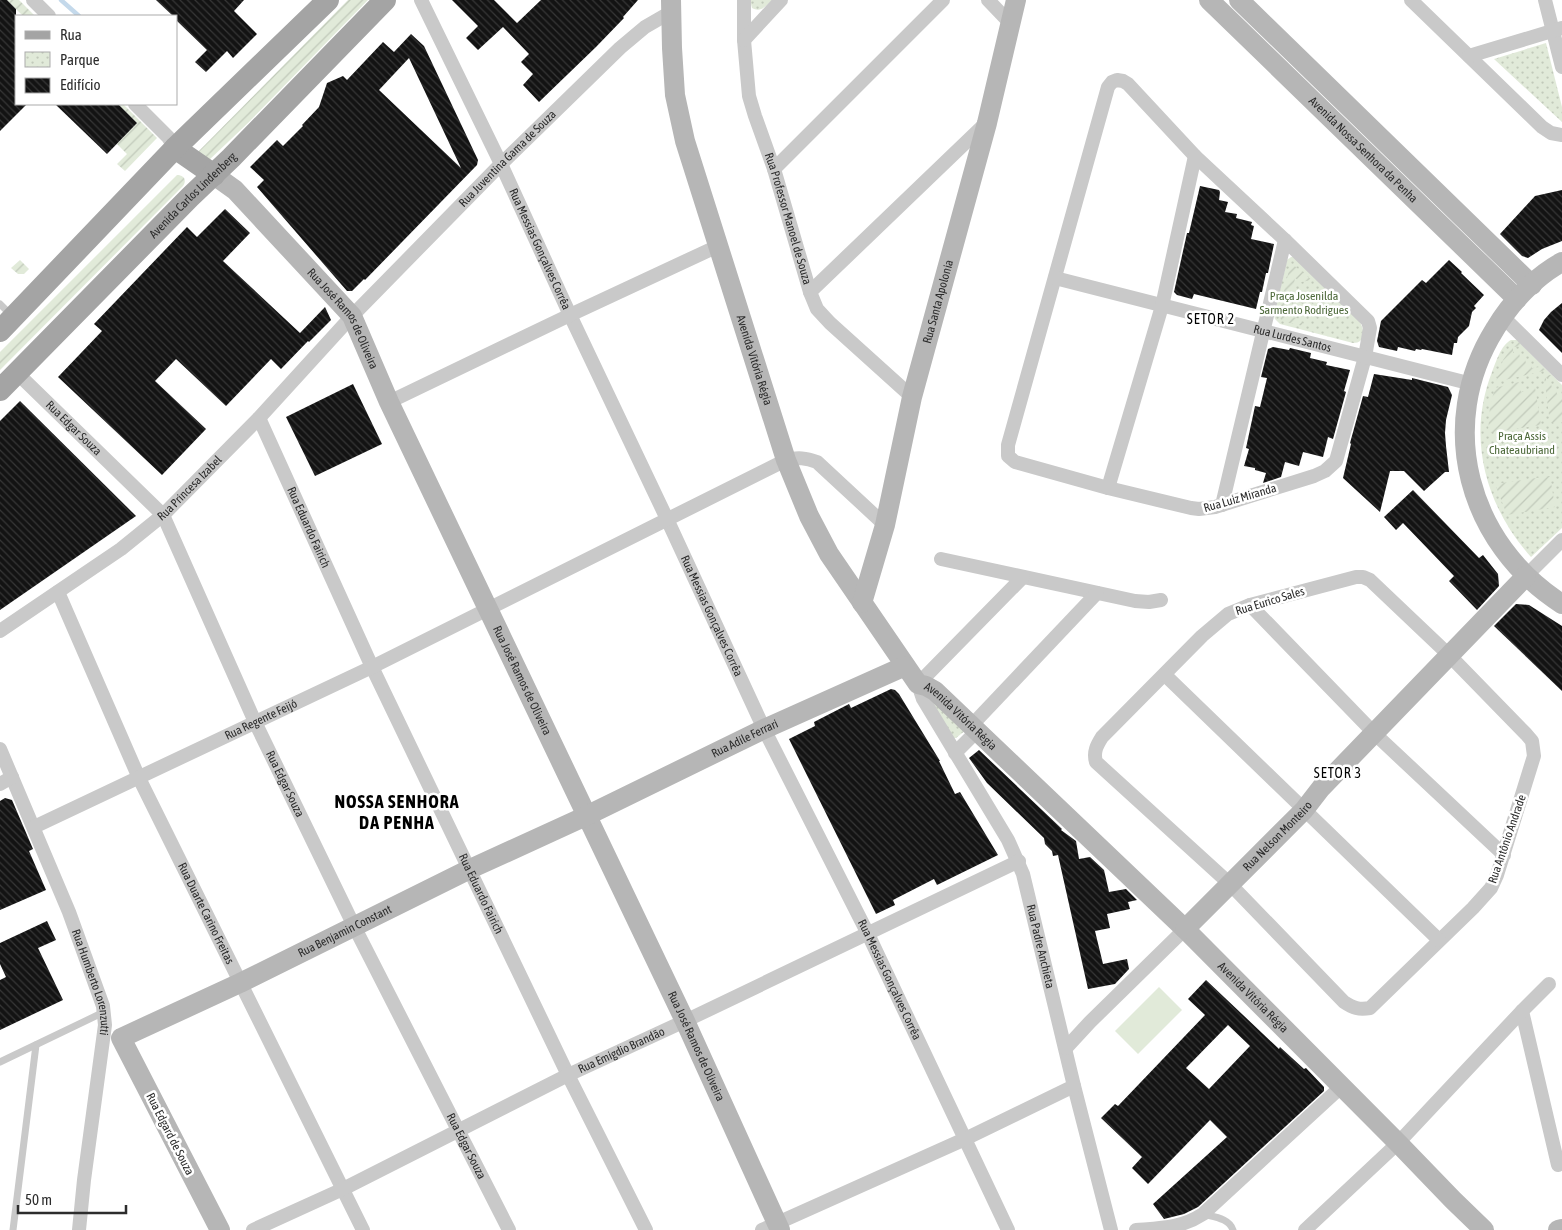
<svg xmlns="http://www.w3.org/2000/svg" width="1562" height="1230" font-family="'Asap Condensed',sans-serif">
  <defs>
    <pattern id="park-dots" width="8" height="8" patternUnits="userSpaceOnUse" patternTransform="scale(1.25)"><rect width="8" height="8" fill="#e1ead9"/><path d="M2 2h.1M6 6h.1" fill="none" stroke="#c1c9ba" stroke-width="1.8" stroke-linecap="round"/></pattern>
    <pattern id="garden-furrows" width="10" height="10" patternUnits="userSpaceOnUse" patternTransform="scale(1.25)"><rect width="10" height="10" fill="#e1ead9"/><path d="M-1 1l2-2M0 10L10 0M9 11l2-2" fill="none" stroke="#c1c9ba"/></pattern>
    <pattern id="building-back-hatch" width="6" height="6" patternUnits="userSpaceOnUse" patternTransform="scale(1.25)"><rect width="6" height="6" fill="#131313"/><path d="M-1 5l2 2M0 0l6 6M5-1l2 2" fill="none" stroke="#363636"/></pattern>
  </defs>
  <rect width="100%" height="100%" fill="#fff"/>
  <polygon fill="#e1ead9" points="1159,987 1182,1010 1138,1054 1115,1031"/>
  <g fill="url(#park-dots)">
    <path d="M750 0H772C766 6 761 13 752 8Z"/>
    <polygon points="1546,43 1562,107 1562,122 1494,59"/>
    <path d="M1291 257H1294L1359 321C1365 329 1366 343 1353 343L1280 324 1275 319 1274 315 1287 260Z"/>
    <path d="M1511 340H1517L1562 385V528L1531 557C1486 507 1466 438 1492 372 1496 362 1501 345 1511 340Z"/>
    <polygon points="929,697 966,730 956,738 954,738"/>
  </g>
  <g fill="url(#garden-furrows)">
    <polygon points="7,0 19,0 35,16 23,16"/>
    <polygon points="348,0 368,0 248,123 207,162 193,157"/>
    <polygon points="118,104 123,104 157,138 125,171 117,164 127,154 117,144 137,123"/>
    <path d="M177 175C184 175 187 180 183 186L0 370V352Z"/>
    <polygon points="20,260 29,269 24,274 18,274 11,268"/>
    <polygon points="1292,264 1312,280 1301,282 1295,278 1292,294 1284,291 1290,266"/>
    <path d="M1282 299 1288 301 1287 305 1290 306 1288 312 1292 317 1301 319 1300 322 1303 323V326C1280 320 1276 325 1282 299Z"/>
    <polygon points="1517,340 1522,346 1513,347 1513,353 1519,352 1520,358 1525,358 1526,364 1531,363 1532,368 1540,367 1547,370 1496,382 1503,360"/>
    <polygon points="1551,375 1553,376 1546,378 1546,383 1551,383 1552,389 1556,389 1557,394 1562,394 1562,422 1550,423 1544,376"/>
    <polygon points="1519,382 1521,392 1532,391 1532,387 1535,387 1541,425 1488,433 1490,406 1495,388"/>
    <polygon points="1550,476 1555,507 1507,515 1495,484"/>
  </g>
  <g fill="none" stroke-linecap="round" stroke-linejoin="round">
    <polyline stroke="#c4d9eb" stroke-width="4.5" points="61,0 79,16"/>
  </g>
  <g fill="url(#building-back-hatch)" fill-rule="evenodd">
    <polygon points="0,0 7,0 16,9 16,104 27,104 0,131"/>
    <polygon points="156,0 244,0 234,11 257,34 233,58 227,51 206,72 195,62 207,50 176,20 176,16 173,16"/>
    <polygon points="452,0 494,0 517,23 541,0 638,0 623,17 624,18 596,47 539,102 523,85 533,74 521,62 529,54 503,27 478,50 466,38 478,26"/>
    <path d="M411 34 424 46 478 160 477 165 365 280 364 279 352 291H347L257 187 264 180 250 167 277 140 283 146 303 126 302 125 319 107 327 83 343 76 347 80 383 42 394 52ZM409 58 461 168 379 90Z"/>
    <polygon points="55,104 118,104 137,123 107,154"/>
    <polygon points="1200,186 1219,190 1220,192 1219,200 1228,202 1225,212 1237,214 1236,218 1252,222 1251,225 1254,226 1251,239 1274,244 1268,273 1266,273 1262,292 1260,292 1256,309 1194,294 1192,299 1177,295 1174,292 1187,233 1189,233"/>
    <polygon points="1562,190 1562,241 1542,249 1528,258 1522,256 1500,234 1535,196"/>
    <polygon points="225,209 250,233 223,261 300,333 325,307 331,320 309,342 308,341 281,369 271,359 226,406 176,359 155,381 206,429 162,475 58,377 102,331 94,324 187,227 197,237"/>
    <polygon points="1449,260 1462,272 1461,273 1484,295 1474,306 1476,308 1472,312 1469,326 1458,337 1457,343 1454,343 1452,355 1422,349 1421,350 1416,349 1415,351 1398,347 1397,351 1379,347 1377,341 1381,321 1422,280 1426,283"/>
    <polygon points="1562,303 1562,353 1539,330 1544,320 1551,312"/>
    <polygon points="1273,347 1289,350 1290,348 1311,353 1310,358 1327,362 1326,365 1350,370 1344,391 1346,392 1333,439 1328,437 1323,457 1303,452 1299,466 1285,462 1281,477 1263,483 1266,473 1255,470 1255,468 1244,466 1249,449 1246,448 1255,406 1260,407 1267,378 1261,377 1268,349"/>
    <polygon points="1374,374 1412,380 1412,378 1448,387 1452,395 1446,420 1445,433 1446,446 1449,472 1445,472 1424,491 1404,471 1390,471 1380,512 1343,478 1351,444 1350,443 1363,396 1368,397"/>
    <polygon points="353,384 382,444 315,476 286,417"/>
    <polygon points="20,401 136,516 0,610 0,421"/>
    <polygon points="1413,490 1479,558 1483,555 1498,574 1499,586 1477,610 1449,581 1454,576 1403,523 1396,530 1384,517"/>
    <polygon points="1516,604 1529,605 1562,626 1562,691 1494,626"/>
    <polygon points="891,689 895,690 899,694 940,761 939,761 955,794 960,792 998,855 937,885 934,879 893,900 895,905 876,914 789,739 815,726 814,722 849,704 851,708"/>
    <polygon points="979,750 1062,829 1061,830 1076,841 1079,859 1090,857 1104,870 1109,892 1126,889 1137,900 1128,902 1130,909 1107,914 1110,928 1095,931 1103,964 1127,959 1129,969 1115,984 1088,989 1058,855 1053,856 1052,851 1045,844 1044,838 987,783 969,758"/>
    <polygon points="5,798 12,800 33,849 29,851 46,890 0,910 0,801"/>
    <polygon points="47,921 56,940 38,948 63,1000 0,1030 0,980 6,977 0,964 0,943"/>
    <path d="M1206 980 1279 1049 1280 1047 1304 1069 1306 1068 1324 1087V1091L1198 1207 1184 1214 1164 1219 1153 1204 1227 1137 1210 1120 1148 1184 1132 1168 1142 1157 1101 1118 1115 1104 1118 1106 1205 1015 1188 999ZM1228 1025 1250 1046 1209 1089 1186 1068Z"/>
  </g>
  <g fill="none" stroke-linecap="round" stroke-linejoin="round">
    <g stroke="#c9c9c9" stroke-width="7">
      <polyline points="0,304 12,316"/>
      <polyline points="0,1062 104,1012"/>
      <path d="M1203 1214C1214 1217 1229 1218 1233 1230"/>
      <polyline points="13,1230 36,1045"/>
    </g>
    <g stroke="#c9c9c9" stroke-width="14">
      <polyline points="33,0 49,16"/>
      <path id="s1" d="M421 0 501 164 570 315 667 519 764 729 868 934 1008 1230"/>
      <path id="s2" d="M744 0V40L749 96 755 116 774 169 810 292 817 309 830 323 912 397"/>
      <polyline points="988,0 1010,23"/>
      <polyline points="1411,0 1542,127 1551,133 1562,135"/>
      <polyline points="1545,0 1562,67"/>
      <polyline points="744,40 781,0"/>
      <polyline points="1469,56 1562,28"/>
      <polygon points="1117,80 1123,81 1128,84 1195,156 1285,240 1368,321 1370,328 1365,357 1336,461 1325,471 1314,476 1215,507 1199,509 1191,508 1108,488 1015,462 1008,456 1008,445 1108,87 1112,82"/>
      <polyline points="135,104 168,137 175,148"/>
      <polyline points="774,169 943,0"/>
      <path id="s3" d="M1055 278 1472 384"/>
      <polyline points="810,292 986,123"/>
      <polyline points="1503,317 1562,375"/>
      <path id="s4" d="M17 373 163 515 255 722 354 926 509 1230"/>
      <polyline points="389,402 570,315 718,246"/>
      <path id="s5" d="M259 418 372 667 568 1075 646 1230"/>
      <polyline points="1108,488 1162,306 1195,156"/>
      <polyline points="1222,505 1285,240"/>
      <polyline points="941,559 1135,601 1149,602 1161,600"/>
      <polyline points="1526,576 1562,540"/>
      <path id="s6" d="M1023 577 918 684 923 699 1008 840 1023 874 1074 1086 1111 1230"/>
      <path d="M1356 577H1363L1370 580 1449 655 1526 734 1532 741 1534 756 1497 875 1491 888 1473 908 1370 1008C1359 1010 1353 1008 1344 1002L1230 884 1096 762C1093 752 1097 745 1102 737L1202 636 1228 614 1250 605Z"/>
      <path id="s7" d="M58 592 139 778 363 1230"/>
      <polyline points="1250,605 1375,734 1504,855"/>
      <path id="s8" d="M0 631 121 549 163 515 259 418 352 316 501 164 620 48 645 27 671 12"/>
      <polyline points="1165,675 1439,940"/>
      <polyline points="971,726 1097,593"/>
      <path id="s9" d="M0 749 69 912 103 1006 105 1025 84 1180 79 1230"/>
      <polyline points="955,753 977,731"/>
      <polyline points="0,784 12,777"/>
      <path id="s10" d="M34 827 372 667 786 460C798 457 806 458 817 462L885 525"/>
      <polyline points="1522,1011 1558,1165"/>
      <polyline points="1066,1048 1090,1022 1185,929"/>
      <path id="s11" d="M253 1230 343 1189 568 1075 685 1021 1019 861"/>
      <polyline points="762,1230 965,1139 1074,1086"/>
      <path d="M1136 1230C1160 1228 1182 1228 1203 1214L1342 1086"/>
      <polyline points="1305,1230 1398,1143 1522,1011 1549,984"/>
    </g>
    <g stroke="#b6b6b6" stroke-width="20">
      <path id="s12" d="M671 0 672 48 675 95 685 141 786 460 809 516 829 554 918 684 926 686 935 691 1185 929 1398 1143 1453 1200 1484 1230"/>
      <path id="s13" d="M1209 0 1517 299"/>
      <polyline points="1239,0 1532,285"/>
      <path id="s14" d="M214 175 235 190 352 316 389 402 685 1021 780 1230"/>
      <path d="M1562 262C1535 277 1511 302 1495 329 1435 425 1468 544 1562 604"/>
      <path id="s15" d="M862 603 885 525 912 397 987 123 1016 0"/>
      <path id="s16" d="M1185 929 1304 810 1321 788 1526 576"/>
      <path id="s17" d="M220 1230 121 1038 240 983 470 869 586 816 764 729 905 666"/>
      <polyline points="1558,1230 1562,1229"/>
    </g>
    <g stroke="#a4a4a4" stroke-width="22">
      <polyline points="175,148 214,175"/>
      <polyline points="0,331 175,148 328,0"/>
      <path id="s18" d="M0 390 190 197 231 158 385 0"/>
    </g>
  </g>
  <g text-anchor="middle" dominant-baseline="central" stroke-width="5" stroke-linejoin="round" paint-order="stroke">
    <g font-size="12" fill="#2c2c2c" stroke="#fff">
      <text stroke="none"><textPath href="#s13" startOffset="215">Avenida Nossa Senhora da Penha</textPath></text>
      <text stroke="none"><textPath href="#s8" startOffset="696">Rua Juventina Gama de Souza</textPath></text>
      <text stroke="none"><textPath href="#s18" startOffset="274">Avenida Carlos Lindenberg</textPath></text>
      <text stroke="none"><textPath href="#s2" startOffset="225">Rua Professor Manoel de Souza</textPath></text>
      <text stroke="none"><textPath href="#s1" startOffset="276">Rua Messias Gonçalves Corrêa</textPath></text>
      <text stroke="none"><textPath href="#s15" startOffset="311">Rua Santa Apolonia</textPath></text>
      <text stroke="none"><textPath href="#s14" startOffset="195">Rua José Ramos de Oliveira</textPath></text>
      <text stroke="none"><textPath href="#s3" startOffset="245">Rua Lurdes Santos</textPath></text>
      <text stroke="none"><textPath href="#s12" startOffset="372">Avenida Vitória Régia</textPath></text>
      <text stroke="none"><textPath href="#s4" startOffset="79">Rua Edgar Souza</textPath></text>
      <text stroke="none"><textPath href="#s8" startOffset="238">Rua Princesa Izabel</textPath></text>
      <text transform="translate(1240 498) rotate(-16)">Rua Luiz Miranda</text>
      <text stroke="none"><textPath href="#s5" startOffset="120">Rua Eduardo Fairich</textPath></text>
      <text transform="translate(1270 601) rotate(-17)">Rua Eurico Sales</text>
      <text stroke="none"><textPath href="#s1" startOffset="681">Rua Messias Gonçalves Corrêa</textPath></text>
      <text stroke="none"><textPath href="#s14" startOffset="600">Rua José Ramos de Oliveira</textPath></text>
      <text stroke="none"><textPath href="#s10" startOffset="251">Rua Regente Feijó</textPath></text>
      <text stroke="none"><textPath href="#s12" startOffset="792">Avenida Vitória Régia</textPath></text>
      <text stroke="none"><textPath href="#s17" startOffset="908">Rua Adile Ferrari</textPath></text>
      <text stroke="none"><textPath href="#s4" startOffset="499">Rua Edgar Souza</textPath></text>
      <text stroke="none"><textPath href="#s16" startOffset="131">Rua Nelson Monteiro</textPath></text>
      <text transform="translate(1507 839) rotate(-71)">Rua Antônio Andrade</text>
      <text stroke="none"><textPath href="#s5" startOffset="525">Rua Eduardo Fairich</textPath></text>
      <text stroke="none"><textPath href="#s7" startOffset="354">Rua Duarte Carino Freitas</textPath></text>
      <text stroke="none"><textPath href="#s17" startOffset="464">Rua Benjamin Constant</textPath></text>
      <text stroke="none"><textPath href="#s6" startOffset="442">Rua Padre Anchieta</textPath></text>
      <text stroke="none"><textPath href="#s1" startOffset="1086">Rua Messias Gonçalves Corrêa</textPath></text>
      <text stroke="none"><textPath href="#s9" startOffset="251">Rua Humberto Lorenzutti</textPath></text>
      <text stroke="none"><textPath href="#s12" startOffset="1198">Avenida Vitória Régia</textPath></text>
      <text stroke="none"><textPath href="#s14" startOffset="1005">Rua José Ramos de Oliveira</textPath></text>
      <text stroke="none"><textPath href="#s11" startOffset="410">Rua Emigdio Brandão</textPath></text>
      <text transform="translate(170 1134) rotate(63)">Rua Edgard de Souza</text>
      <text stroke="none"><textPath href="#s4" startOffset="904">Rua Edgar Souza</textPath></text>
    </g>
    <g font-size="12" fill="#4c6839" stroke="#fff">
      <text x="1304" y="296">Praça Josenilda<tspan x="1304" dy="14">Sarmento Rodrigues</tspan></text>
      <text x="1522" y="436">Praça Assis<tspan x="1522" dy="14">Chateaubriand</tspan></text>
    </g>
    <g font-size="14" letter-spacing="1" fill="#000" stroke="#fff">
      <text x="1211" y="319">SETOR 2</text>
      <text x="1338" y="773">SETOR 3</text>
    </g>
    <g font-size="18" font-weight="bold" letter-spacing="1" fill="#000" stroke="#fff">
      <text x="397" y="801">NOSSA SENHORA<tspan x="397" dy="21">DA PENHA</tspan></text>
    </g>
  </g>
  <rect x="15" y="15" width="162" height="90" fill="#ffffff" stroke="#ababab"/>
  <rect x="25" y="31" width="25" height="8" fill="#a4a4a4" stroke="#ababab"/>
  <text x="60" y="40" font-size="15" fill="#2c2c2c">Rua</text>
  <rect x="25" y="52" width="25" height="15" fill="url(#park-dots)" stroke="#ababab"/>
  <text x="60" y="65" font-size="15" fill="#2c2c2c">Parque</text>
  <rect x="25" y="78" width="25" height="15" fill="url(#building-back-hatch)" stroke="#ababab"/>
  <text x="60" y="90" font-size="15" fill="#2c2c2c">Edifício</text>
  <path d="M18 1205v8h108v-8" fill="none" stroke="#2c2c2c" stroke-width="2.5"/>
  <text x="25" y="1205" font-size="15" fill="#2c2c2c" stroke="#ffffff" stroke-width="4" paint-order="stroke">50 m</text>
</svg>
